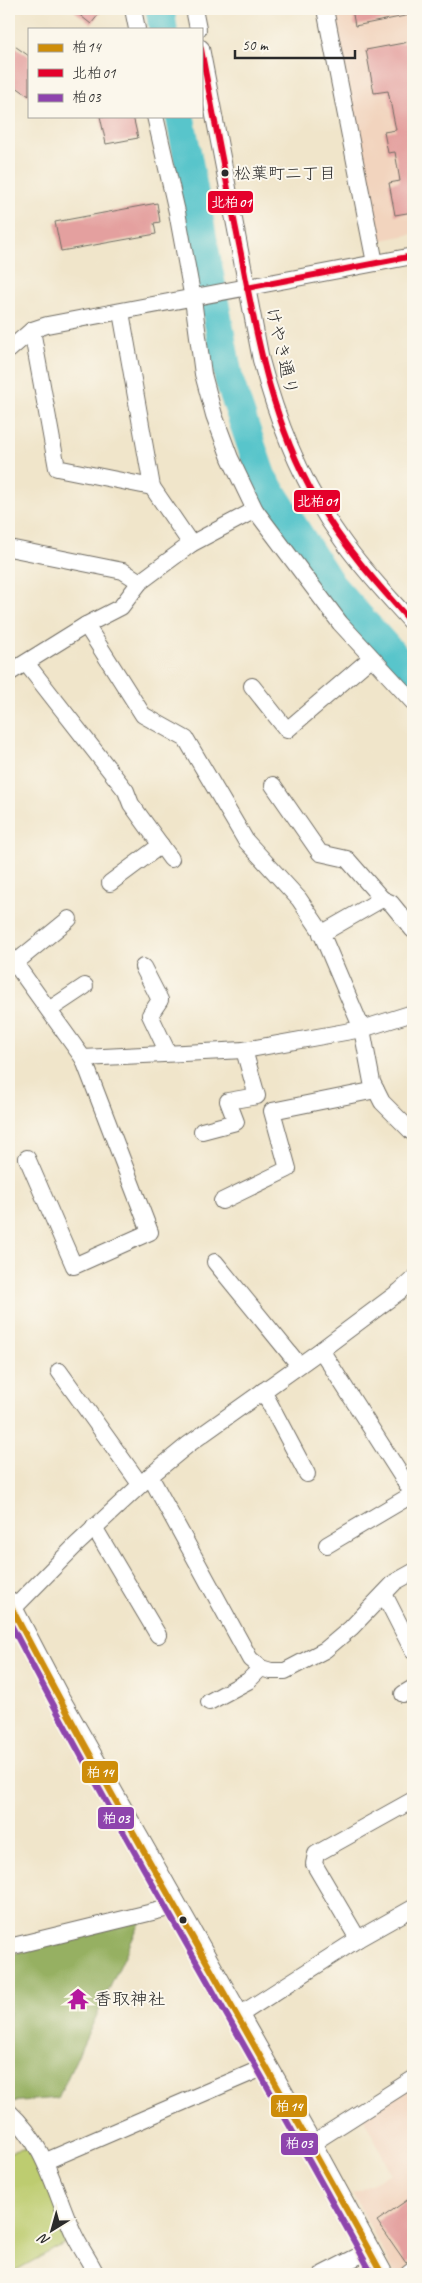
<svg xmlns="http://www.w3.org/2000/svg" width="422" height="2283" font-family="Caveat,'Klee One',sans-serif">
  <rect width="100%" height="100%" fill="#fbf7ec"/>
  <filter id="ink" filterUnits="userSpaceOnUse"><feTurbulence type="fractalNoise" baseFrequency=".02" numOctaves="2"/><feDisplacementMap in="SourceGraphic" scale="10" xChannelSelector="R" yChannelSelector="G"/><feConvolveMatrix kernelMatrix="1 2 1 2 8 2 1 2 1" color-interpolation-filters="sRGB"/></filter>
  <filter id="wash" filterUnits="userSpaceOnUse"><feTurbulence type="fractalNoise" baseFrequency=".0096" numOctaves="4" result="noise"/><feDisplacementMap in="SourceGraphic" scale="20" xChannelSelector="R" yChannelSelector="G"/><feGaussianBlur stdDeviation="1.12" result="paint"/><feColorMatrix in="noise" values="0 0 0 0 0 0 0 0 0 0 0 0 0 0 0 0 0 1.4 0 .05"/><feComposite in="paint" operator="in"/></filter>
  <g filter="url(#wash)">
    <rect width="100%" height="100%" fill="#f0e5ca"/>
    <g fill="#f2d4be">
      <polygon points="332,9 413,9 413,234 376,241"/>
      <polygon points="410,2087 413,2093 413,2265 400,2274 395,2274 353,2194 391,2173 364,2117"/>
    </g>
    <polygon fill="#bdcc6f" stroke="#747c4d" points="32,2147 71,2240 9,2274 9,2152"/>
    <polygon fill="#96b062" stroke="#606e46" points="142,1919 58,2098 9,2102 9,1955"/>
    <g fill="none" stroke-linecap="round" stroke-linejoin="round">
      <g stroke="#58c5cb" stroke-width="29">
        <polyline points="160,9 163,29"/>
        <polyline points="180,116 229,380 262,477 332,586 413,677"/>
      </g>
    </g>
    <g id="blocks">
      <g fill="#e4a09f">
        <polygon points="72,9 103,9 91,24"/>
        <polygon points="352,9 410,9 410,15 355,26"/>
        <polygon points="9,42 29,56 29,96 9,82"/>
        <polygon points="409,42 413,68 413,212 395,215 389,183 400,181 395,152 388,153 384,132 396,130 388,91 374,93 366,50"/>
        <polygon points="100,116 133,116 138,138 106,144"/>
        <polygon points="157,203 160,222 154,223 156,234 61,251 55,222"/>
        <polygon points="413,2196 413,2260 406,2263 377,2221"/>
      </g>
    </g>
  </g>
  <g filter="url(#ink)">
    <use href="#blocks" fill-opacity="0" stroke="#706c63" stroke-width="1"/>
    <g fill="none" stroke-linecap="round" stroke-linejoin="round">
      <g stroke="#706c63" stroke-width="18">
        <g id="minor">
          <polyline points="133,9 137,29"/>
          <polyline points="194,9 198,29"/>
          <polyline points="325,9 375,263"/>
          <path d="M201 48 261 360C278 424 302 485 342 540 363 570 389 597 413 624"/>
          <polyline points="155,116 177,212 193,299 203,374 214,415 230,458 255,510 340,623 413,702"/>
          <polyline points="121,312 152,487"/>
          <polyline points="32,330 57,468 152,487 191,544"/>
          <polyline points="9,350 32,330 47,325 413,256"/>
          <polyline points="9,548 123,571 140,582"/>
          <polyline points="86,625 143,715 186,739 246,841 299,899 320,930 362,1029 372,1082 382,1102 413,1133"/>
          <polyline points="26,663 126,791 131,804 171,859"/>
          <polyline points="9,673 86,625 121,607 140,582 191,544 255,510"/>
          <polyline points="252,686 287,730 371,658"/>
          <polyline points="273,785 320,853 347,859 382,899 321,934"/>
          <polyline points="110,883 161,845"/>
          <polyline points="382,899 391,903 413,930"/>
          <polyline points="9,955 83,1058 150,1232 74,1266 27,1158"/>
          <polyline points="15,963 69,919"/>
          <polyline points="143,967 160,1000 150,1015 168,1053"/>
          <polyline points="49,1010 85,986"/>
          <polyline points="83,1058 244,1050 362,1029 413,1013"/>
          <polyline points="202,1131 236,1122 228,1101 257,1096 244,1050"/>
          <polyline points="222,1201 288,1169 272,1111 376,1090"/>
          <polyline points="215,1262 299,1365"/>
          <polyline points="321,1350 413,1494 327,1545"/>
          <polyline points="59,1371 140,1484"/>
          <polyline points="263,1391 307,1474"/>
          <polyline points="150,1476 250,1659 261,1668 271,1671 285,1671 325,1650 351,1628 395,1582 413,1572"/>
          <polyline points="94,1527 158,1635"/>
          <polyline points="384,1594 413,1651"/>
          <polyline points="9,1613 76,1545 150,1476 189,1444 321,1350 400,1291 413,1279"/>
          <polyline points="403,1694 413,1688"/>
          <polyline points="209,1702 248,1681 261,1668"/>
          <polyline points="358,1939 314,1864 316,1854 413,1800"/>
          <polyline points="9,1947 169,1908 175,1904"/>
          <polyline points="238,2016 358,1939 413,1908"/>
          <path d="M9 2112C46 2146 53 2187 72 2230 78 2245 89 2259 96 2274"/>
          <polyline points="311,2144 413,2079"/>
          <polyline points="46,2161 267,2066"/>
          <polyline points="323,2274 370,2250"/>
          <polyline points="408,2274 413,2270"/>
        </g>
      </g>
      <g stroke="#706c63" stroke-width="23">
        <polyline id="major" points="9,1603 58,1697 311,2144 382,2274"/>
      </g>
      <use href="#minor" stroke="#fff" stroke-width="16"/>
      <use href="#major" stroke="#fff" stroke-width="21"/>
      <g stroke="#fbf7ec" stroke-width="10">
        <path id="bus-1" d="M9 1603C127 1830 259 2049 382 2274"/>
      </g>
      <g stroke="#fbf7ec" stroke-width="10">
        <g id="bus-2">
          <path d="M201 49C214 117 227 186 241 254 257 339 272 423 316 499 342 545 377 584 413 624"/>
          <polyline points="247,288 413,256"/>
        </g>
      </g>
      <g stroke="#fbf7ec" stroke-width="10">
        <path id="bus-3" d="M9 1621C124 1842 253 2056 372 2274"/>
      </g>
      <use href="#bus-1" stroke="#ce8d09" stroke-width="6"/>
      <use href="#bus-2" stroke="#e4002b" stroke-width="6"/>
      <use href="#bus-3" stroke="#8e44ad" stroke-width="6"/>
    </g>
  </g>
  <defs>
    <g id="temple-bare" transform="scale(1.725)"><path d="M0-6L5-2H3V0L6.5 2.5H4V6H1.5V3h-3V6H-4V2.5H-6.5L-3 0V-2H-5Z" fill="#b5179e" stroke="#fbf7ec" stroke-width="2.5" paint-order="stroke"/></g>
  </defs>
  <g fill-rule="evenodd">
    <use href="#temple-bare" x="78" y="1999"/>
  </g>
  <g fill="#2b2b2b" stroke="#fbf7ec" stroke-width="2">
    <circle cx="225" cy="173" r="4.5"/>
    <circle cx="183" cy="1920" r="4.5"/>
  </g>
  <g text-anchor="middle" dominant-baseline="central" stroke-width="4" stroke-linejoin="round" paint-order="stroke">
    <g font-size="17" fill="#2b2b2b" stroke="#fbf7ec" text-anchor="start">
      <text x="234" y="173">松葉町二丁目</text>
    </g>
    <g font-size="18" fill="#2b2b2b" stroke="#fbf7ec">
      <text transform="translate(282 351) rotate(77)">けやき通り</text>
    </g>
    <g font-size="18" fill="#2b2b2b" stroke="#fbf7ec" text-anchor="start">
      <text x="94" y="1999">香取神社</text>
    </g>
  </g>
  <g stroke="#fbf7ec" stroke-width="2">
    <rect x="207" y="190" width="47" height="24" rx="5" fill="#e4002b"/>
    <rect x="293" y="489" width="48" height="24" rx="5" fill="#e4002b"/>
    <rect x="81" y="1760" width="38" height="24" rx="5" fill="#ce8d09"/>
    <rect x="97" y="1806" width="38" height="24" rx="5" fill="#8e44ad"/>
    <rect x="270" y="2094" width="38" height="24" rx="5" fill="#ce8d09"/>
    <rect x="280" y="2132" width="39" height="24" rx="5" fill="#8e44ad"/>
  </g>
  <g font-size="14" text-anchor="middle" font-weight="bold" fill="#fff">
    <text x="231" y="207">北柏01</text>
    <text x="317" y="506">北柏01</text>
    <text x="100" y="1777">柏14</text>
    <text x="116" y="1823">柏03</text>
    <text x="289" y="2111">柏14</text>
    <text x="299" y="2148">柏03</text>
  </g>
  <rect width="422" height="2283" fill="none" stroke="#fbf7ec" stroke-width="30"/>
  <rect x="28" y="28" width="175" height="90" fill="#fbf7ec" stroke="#a8a59f"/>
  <rect x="38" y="44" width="25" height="8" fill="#ce8d09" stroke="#a8a59f"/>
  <text x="72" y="52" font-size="15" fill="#2b2b2b">柏14</text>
  <rect x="38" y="69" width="25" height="8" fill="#e4002b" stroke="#a8a59f"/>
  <text x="72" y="78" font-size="15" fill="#2b2b2b">北柏01</text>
  <rect x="38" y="94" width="25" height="8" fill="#8e44ad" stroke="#a8a59f"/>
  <text x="72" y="102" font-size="15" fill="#2b2b2b">柏03</text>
  <g transform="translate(52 2230) rotate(217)" stroke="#fbf7ec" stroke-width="4" paint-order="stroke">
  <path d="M0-4L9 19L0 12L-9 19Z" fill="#2b2b2b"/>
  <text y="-8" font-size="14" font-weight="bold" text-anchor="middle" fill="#2b2b2b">N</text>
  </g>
  <path d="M235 50v8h120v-8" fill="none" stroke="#2b2b2b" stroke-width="2.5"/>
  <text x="242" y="50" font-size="15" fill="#2b2b2b" stroke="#fbf7ec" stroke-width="4" paint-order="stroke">50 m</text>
</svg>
